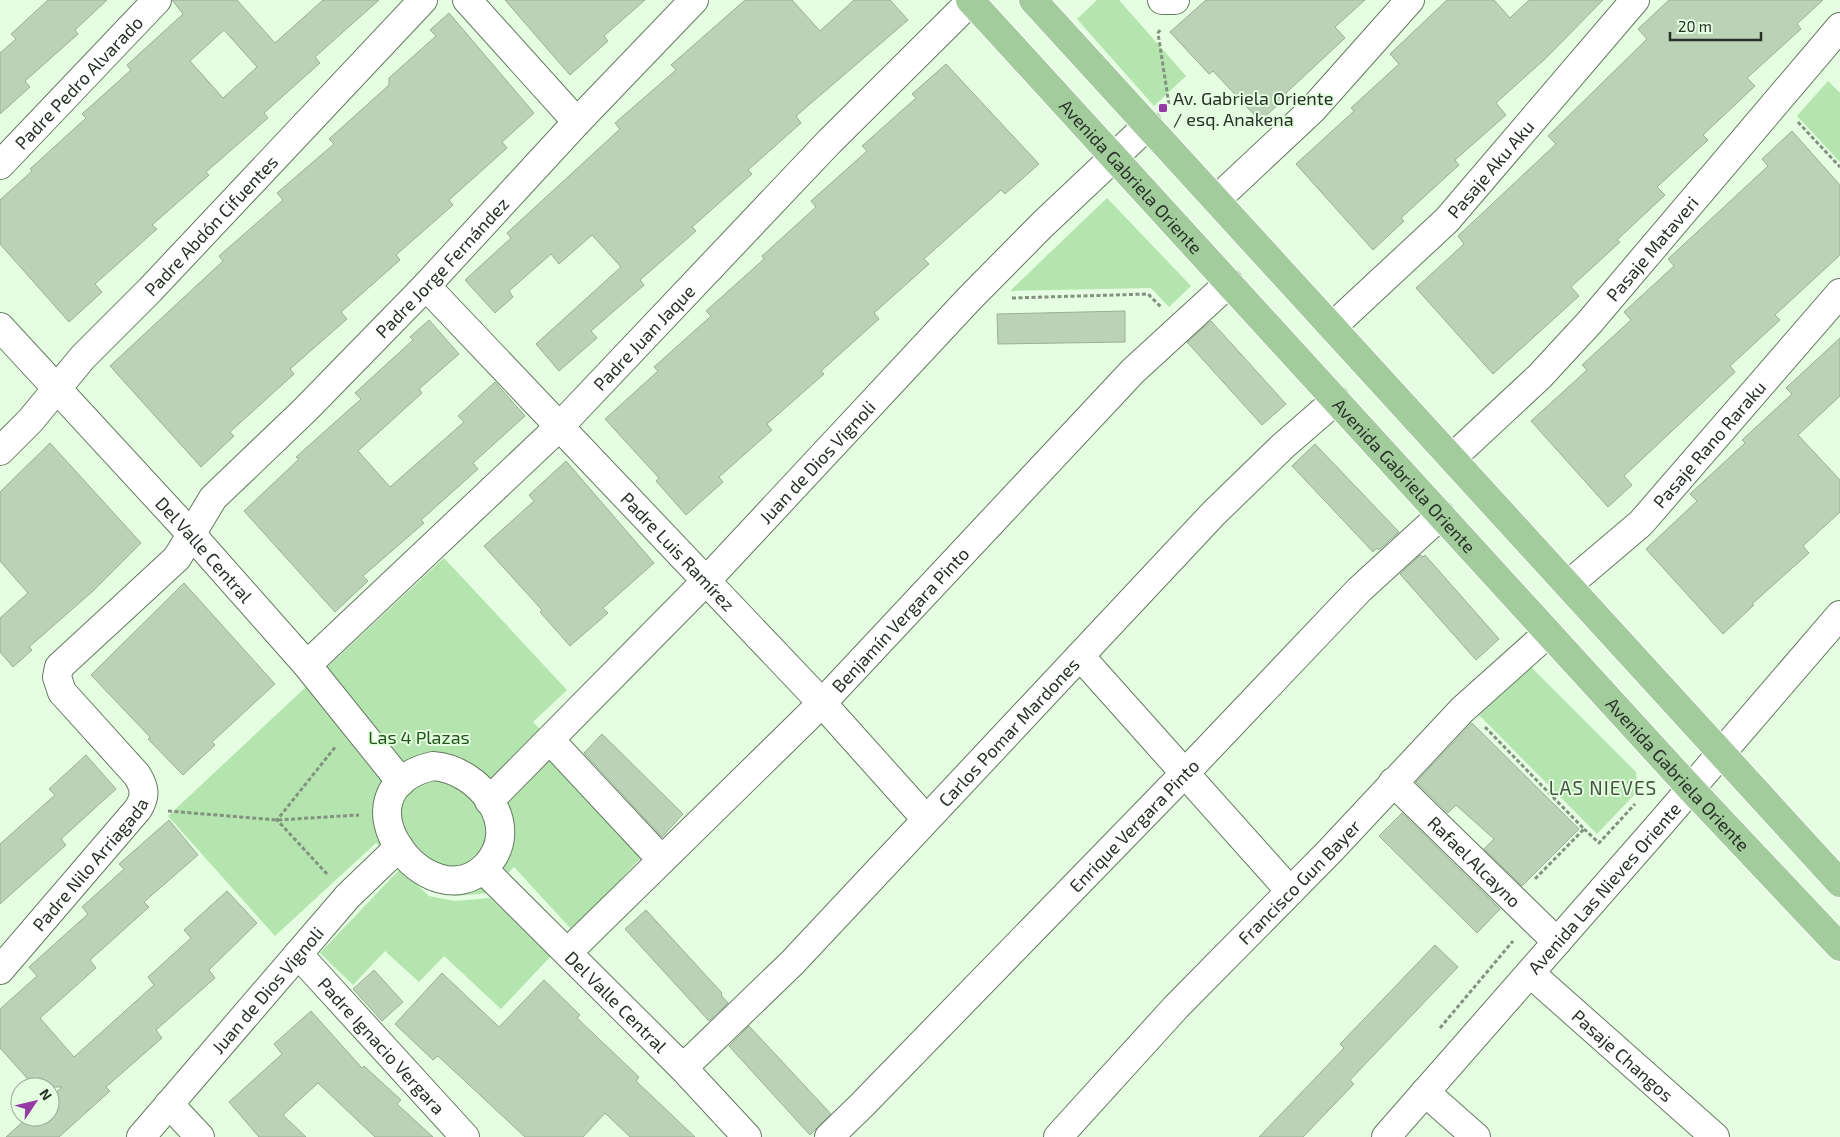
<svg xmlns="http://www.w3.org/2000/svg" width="1840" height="1137" font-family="'Exo 2',sans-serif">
  <rect width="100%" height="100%" fill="#e5fde1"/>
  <g fill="#b5e5ae">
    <polygon points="1097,0 1119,0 1186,76 1154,106 1077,19"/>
    <polygon points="1828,81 1840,93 1840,162 1797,116"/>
    <polygon points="1107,198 1191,286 1169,307 1151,288 1010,291"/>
    <polygon points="444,558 567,690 533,722 651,847 572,930 514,867 488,893 455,896 432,892 376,843 275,936 168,816"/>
    <polygon points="1530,666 1636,772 1638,791 1597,834 1477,713"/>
    <polygon points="400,869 429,896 455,901 490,898 551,956 501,1009 444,956 419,982 385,951 353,985 320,953"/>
  </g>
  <g fill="#bbd2b7" stroke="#99b096" fill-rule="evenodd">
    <polygon points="48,0 107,0 75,30 78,34 25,81 30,87 0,114 0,53 16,39 11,34"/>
    <path d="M172 0H237L275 43 323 0H379L315 57 320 63 264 113 268 118 206 172 209 175 152 225 157 229 95 284 102 292 69 322 0 244V200L32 171 30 169 86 118 82 114 131 70 127 65 183 14ZM224 30 257 67 223 98 190 61Z"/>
    <polygon points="505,0 645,0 604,36 608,41 570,75"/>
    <polygon points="745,0 792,0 820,31 854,0 890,0 908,20 796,116 801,123 748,170 752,174 692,227 696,231 640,280 644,285 591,331 597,338 559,371 536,344 621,267 592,235 559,264 551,254 509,291 513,297 495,313 465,280 511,238 507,233 620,129 615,123 676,70 671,65"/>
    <polygon points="1206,0 1365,0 1335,27 1345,38 1286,93 1288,96 1260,121 1213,71 1209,74 1170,32"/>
    <polygon points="1447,0 1494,0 1510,18 1529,0 1603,0 1546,58 1496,103 1506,115 1455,160 1459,165 1401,218 1404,221 1373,250 1296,164 1354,111 1351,108 1399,64 1390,54"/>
    <polygon points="1669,0 1823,0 1797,24 1801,29 1747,78 1755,86 1703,135 1708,140 1657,187 1665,195 1617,240 1620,242 1571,287 1579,296 1493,374 1416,288 1464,244 1458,236 1556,144 1548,136 1647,39 1638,29"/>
    <polygon points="449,13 534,113 502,142 507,148 449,200 453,205 396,255 400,260 341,312 347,319 290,369 294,374 230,432 234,436 201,467 110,366 223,261 219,256 283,200 277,193 334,144 329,139 389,85 389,78 436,36 430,30"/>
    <polygon points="946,64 1039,164 1005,194 1001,190 924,259 929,264 874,313 879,319 821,371 824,374 767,424 772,430 719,477 723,482 686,515 656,481 659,478 605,419 658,371 654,367 711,316 706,311 764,259 762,256 816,207 811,201 867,151 862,146 916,98 912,94"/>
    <polygon points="1792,131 1840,185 1840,255 1775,315 1780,320 1730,366 1735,372 1624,476 1632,485 1608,507 1531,421 1587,370 1582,365 1631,320 1624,312 1674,266 1668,259 1768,166 1762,159"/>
    <polygon points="1125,311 1125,342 998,344 997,314"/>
    <polygon points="429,320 459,354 419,389 422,393 358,451 390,487 464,422 458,416 495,382 525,416 473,463 478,469 421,520 424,523 363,576 368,581 335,612 244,511 299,459 296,457 361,399 355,393 413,340 410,337"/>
    <polygon points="1211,321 1286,404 1262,425 1187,342"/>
    <polygon points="1840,338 1840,396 1798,435 1840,480 1840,512 1803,546 1809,553 1752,604 1754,605 1723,634 1646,549 1697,501 1690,494 1745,443 1742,440 1792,394 1786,388"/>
    <polygon points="50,443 141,543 93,591 29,647 32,650 13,667 0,652 0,618 28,593 0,561 0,492"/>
    <polygon points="1315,444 1399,532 1379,550 1377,548 1373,552 1292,466"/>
    <polygon points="566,461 654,563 603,608 608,613 570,646 540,612 542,610 484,546 534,501 529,495"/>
    <polygon points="1420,555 1423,557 1425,555 1499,639 1476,660 1400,574"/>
    <polygon points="184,583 275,684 212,742 215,745 183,775 148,739 150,737 91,675"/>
    <polygon points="1472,723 1579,829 1522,886 1484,849 1494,839 1456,805 1448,813 1416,782"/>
    <polygon points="602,734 683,814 662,837 584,753"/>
    <polygon points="86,755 116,789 61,839 66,845 0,904 0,844 55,795 49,789"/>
    <polygon points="1402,813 1500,909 1477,933 1379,836"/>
    <polygon points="169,820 198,855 144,902 149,907 90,960 96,968 40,1018 74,1057 154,985 148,977 191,938 184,930 227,891 257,923 209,970 215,978 156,1030 162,1038 106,1087 110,1091 59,1137 6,1137 28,1117 50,1117 50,1098 62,1087 35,1087 0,1048 0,1009 37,976 29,967 88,914 82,907 124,869 119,864"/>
    <polygon points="646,910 722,993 721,995 728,1003 709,1021 625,929"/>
    <polygon points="1435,945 1458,967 1350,1080 1354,1084 1303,1137 1259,1137 1344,1048 1340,1044"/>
    <polygon points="374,970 403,1002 382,1021 353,989"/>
    <polygon points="442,973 499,1027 544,980 580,1015 577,1018 639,1077 636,1081 695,1137 630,1137 605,1113 583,1137 525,1137 438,1056 433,1060 395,1024"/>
    <polygon points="311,1011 362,1068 364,1066 401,1100 397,1104 433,1137 375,1137 318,1083 283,1115 306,1137 259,1137 229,1102 282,1054 274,1044"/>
    <polygon points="749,1026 831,1114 810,1135 729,1046"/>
  </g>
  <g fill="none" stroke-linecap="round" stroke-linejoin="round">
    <g stroke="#657a61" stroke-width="30">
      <g id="minor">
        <polyline points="467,0 577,122"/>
        <polyline points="1162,0 1175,0"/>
        <path id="s1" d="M0 165 157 0"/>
        <polyline points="1216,200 1313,109 1410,0"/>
        <path id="s2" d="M426 286 822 703 926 819"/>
        <path id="s3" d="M0 327 191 534 307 665 401 782"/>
        <path id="s4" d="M1332 327 1447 220 1635 0"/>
        <path id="s5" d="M0 451 30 421 83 357 150 290 423 0"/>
        <path id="s6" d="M1452 458 1540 376 1589 323 1840 27"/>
        <path id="s7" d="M1568 585 1641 523 1840 293"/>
        <polyline points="1080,656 1290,891"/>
        <path id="s8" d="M307 665 559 427 829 142 971 1"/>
        <polyline points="550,740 661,859"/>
        <path d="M433 766C479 769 524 826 486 866 430 924 327 791 433 766Z"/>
        <path id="s9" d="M1393 782 1557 942"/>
        <path id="s10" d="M489 801 705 582 969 299 1042 225 1148 125"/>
        <path id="s11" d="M483 869 683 1068 747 1137"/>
        <path id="s12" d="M568 952 822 703 1133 371 1229 283"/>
        <path id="s13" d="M298 954 465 1137"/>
        <path id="s14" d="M0 970 138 809C146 796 145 788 137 775L62 692 57 677 59 667 177 558 213 498 305 410 426 286 577 122 694 0"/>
        <path id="s15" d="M1530 973 1715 1137"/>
        <path id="s16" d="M683 1068 792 963 1214 513 1283 446 1336 400"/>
        <polyline points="1425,1092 1476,1137"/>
        <polyline points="169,1104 200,1137"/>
        <path id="s17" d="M141 1137 348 896 399 847"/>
        <path id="s18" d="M829 1137 862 1105 1185 773 1359 590 1441 515"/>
        <path id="s19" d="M1058 1137 1176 1007 1330 851 1462 710 1548 633"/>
        <path id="s20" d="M1386 1137 1662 822 1840 615"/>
      </g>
    </g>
    <g stroke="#fff" stroke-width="30">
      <g id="major">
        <path id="s21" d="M970 0 1691 789 1840 947"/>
        <polyline points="1033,0 1840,883"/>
      </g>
    </g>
    <g stroke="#82927f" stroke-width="3" stroke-dasharray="4 2.5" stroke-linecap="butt">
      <polyline points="1160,30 1158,33 1169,105"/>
      <polyline points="1798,122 1840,167"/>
      <polyline points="1012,298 1148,294 1161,307"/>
      <polyline points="1485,727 1584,829 1534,880"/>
      <polyline points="168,811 277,820 359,815"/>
      <polyline points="1584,829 1599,843 1635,804"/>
      <polyline points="327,874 277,820 336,746"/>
      <polyline points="1440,1028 1513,941"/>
    </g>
    <use href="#minor" stroke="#fff" stroke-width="28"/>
    <use href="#major" stroke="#a3cc9d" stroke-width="28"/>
  </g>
  <rect fill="#963ba6" stroke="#e5fde1" stroke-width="2" x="1158" y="103" width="10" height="10" rx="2.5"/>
  <g text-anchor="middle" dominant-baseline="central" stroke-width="4" stroke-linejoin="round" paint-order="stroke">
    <g font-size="18" fill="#283127" stroke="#e5fde1">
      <text stroke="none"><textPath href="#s1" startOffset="114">Padre Pedro Alvarado</textPath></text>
      <text stroke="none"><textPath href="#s4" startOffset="224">Pasaje Aku Aku</textPath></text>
      <text stroke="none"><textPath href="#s21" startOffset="239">Avenida Gabriela Oriente</textPath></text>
      <text stroke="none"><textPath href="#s5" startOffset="309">Padre Abdón Cifuentes</textPath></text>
      <text stroke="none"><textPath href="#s6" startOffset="290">Pasaje Mataveri</textPath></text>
      <text stroke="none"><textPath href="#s14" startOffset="942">Padre Jorge Fernández</textPath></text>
      <text stroke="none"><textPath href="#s8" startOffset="470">Padre Juan Jaque</textPath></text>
      <text stroke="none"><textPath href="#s7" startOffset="200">Pasaje Rano Raraku</textPath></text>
      <text stroke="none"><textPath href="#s10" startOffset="472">Juan de Dios Vignoli</textPath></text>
      <text stroke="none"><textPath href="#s21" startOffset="644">Avenida Gabriela Oriente</textPath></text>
      <text stroke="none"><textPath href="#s3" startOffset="302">Del Valle Central</textPath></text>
      <text stroke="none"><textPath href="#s2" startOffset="366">Padre Luis Ramírez</textPath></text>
      <text stroke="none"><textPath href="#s12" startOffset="470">Benjamín Vergara Pinto</textPath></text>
      <text stroke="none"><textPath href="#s16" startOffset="468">Carlos Pomar Mardones</textPath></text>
      <text stroke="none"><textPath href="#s21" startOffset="1049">Avenida Gabriela Oriente</textPath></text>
      <text stroke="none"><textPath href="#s18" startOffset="436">Enrique Vergara Pinto</textPath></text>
      <text stroke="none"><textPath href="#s9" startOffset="114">Rafael Alcayno</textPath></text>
      <text stroke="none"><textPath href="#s14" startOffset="139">Padre Nilo Arriagada</textPath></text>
      <text stroke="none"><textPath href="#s19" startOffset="351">Francisco Gun Bayer</textPath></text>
      <text stroke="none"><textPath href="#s20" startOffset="331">Avenida Las Nieves Oriente</textPath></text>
      <text stroke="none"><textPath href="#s17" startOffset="194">Juan de Dios Vignoli</textPath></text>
      <text stroke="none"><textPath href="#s11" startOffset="188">Del Valle Central</textPath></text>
      <text stroke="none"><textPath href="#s13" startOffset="124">Padre Ignacio Vergara</textPath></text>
      <text stroke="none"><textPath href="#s15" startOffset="124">Pasaje Changos</textPath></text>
    </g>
    <g font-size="18" fill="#283127" stroke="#e5fde1" text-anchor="start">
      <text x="1173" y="98">Av. Gabriela Oriente<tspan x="1173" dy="21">/ esq. Anakena</tspan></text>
    </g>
    <g font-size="18" fill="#205718" stroke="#e5fde1">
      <text x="419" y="737">Las 4 Plazas</text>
    </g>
    <g font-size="19" letter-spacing="1" fill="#41553e" stroke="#e5fde1">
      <text x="1603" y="787">LAS NIEVES</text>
    </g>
  </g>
  <g transform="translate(35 1102) rotate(55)"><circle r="24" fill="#e5fde1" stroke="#99ab97"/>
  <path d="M0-4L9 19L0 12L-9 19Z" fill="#963ba6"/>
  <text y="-8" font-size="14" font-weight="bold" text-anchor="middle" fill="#283127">N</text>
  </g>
  <path d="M1670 32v8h91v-8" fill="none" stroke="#283127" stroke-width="2.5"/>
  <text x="1678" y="32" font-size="15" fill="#283127" stroke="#e5fde1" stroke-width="4" paint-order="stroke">20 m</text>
</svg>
